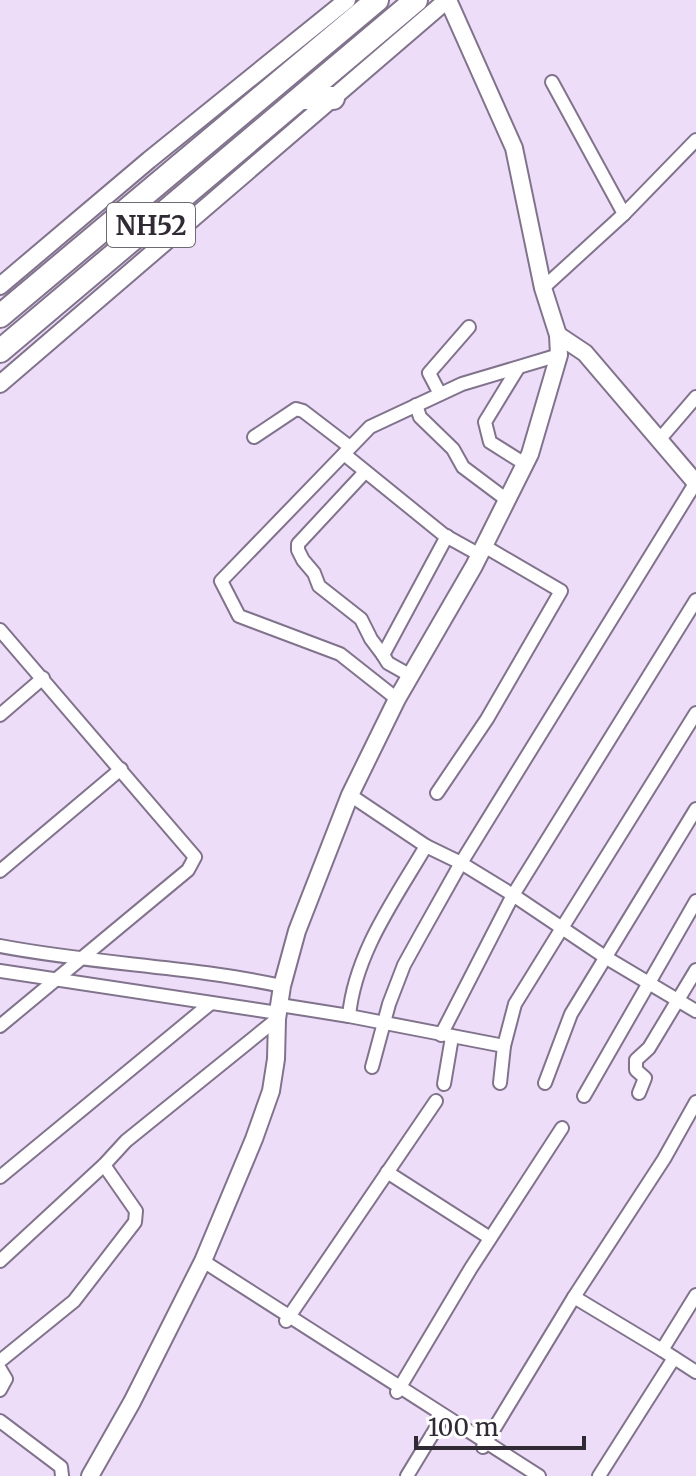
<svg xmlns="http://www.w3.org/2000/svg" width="696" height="1476" font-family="Merriweather,serif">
  <rect width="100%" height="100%" fill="#edddf9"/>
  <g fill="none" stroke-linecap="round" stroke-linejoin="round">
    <g stroke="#81738c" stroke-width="16">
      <g id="street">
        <polyline points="552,82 624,214"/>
        <polyline points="543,288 624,214 696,140"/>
        <polyline points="518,368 485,422 490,442 525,464"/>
        <polyline points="440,394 429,373 469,327"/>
        <polyline points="416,405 420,417 453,449 463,467 507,500"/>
        <polyline points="254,437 296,409 303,411 350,447"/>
        <polyline points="659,440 696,397"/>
        <polyline points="344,454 444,535 480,555"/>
        <polyline points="365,472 298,544 298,550 303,560 314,573 319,586 361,619 371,639 383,655 447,536"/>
        <polyline points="0,630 195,857 188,870 0,1026"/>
        <polyline points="383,655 388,663 411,676"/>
        <polyline points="397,699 340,654 239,616 221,581 370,427 462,384 559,355"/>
        <polyline points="0,715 43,678"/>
        <polyline points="437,793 487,719 561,591 484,546"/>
        <polyline points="350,795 426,846 461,863 513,895 562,928 696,713"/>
        <polyline points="0,871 121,769"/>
        <path d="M0 946C93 964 189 966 282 986"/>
        <polyline points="0,971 278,1013"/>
        <path d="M280 1005 349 1016C355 953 395 899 426 846"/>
        <polyline points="349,1016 504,1046 515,1004 562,928 605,957 696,1011"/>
        <polyline points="441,1035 513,895 696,600"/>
        <polyline points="372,1067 389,1004 404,965 420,936 461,863 696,482"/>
        <polyline points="500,1083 504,1046"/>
        <polyline points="545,1083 571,1014 696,809"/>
        <polyline points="444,1084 452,1037"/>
        <polyline points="639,1093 645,1078 636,1070 636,1060 649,1048 696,970"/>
        <polyline points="584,1096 696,901"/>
        <polyline points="387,1172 490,1238"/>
        <polyline points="0,1177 211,1003"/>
        <polyline points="0,1261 104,1165 126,1141 277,1019"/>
        <polyline points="203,1261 539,1476"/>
        <polyline points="696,1295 662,1350 696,1372"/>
        <polyline points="574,1297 662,1350"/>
        <polyline points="286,1321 436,1101"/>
        <polyline points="0,1361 74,1301 135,1222 136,1211 104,1165"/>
        <polyline points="0,1369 6,1379 0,1390"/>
        <polyline points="397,1392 471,1268 562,1128"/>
        <polyline points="0,1421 61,1467 62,1476"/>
        <polyline points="483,1447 574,1297 664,1159 696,1102"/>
        <polyline points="407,1476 441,1420"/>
        <polyline points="599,1476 674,1358"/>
      </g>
    </g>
    <g stroke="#81738c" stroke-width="20">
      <g id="secondary">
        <polyline points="0,286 149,160 347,0"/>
        <polyline points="558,335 585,353 696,483"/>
        <polyline points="0,384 447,0"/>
        <polyline points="90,1476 132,1402 203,1261 254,1139 271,1091 276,1059 277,1019 282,986 297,931 350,795 397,699 474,566 530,454 559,355 558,335 543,288 514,148 448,0"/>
      </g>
    </g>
    <g stroke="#81738c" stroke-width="26">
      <g id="highway">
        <polyline points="301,98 333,98"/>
        <polyline points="0,316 377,0"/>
        <polyline points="0,351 416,0"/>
      </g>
    </g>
    <use href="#street" stroke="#fff" stroke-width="12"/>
    <use href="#secondary" stroke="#fff" stroke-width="16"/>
    <use href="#highway" stroke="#fff" stroke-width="22"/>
  </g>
  <g text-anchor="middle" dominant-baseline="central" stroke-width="8" stroke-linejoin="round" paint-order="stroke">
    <rect fill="#fff" stroke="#6e6a71" stroke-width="2" x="107" y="203" width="88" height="44" rx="6"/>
    <g font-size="26" font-weight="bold" fill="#302a34">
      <text x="151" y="225">NH52</text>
    </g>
  </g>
  <path d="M416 1436v12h168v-12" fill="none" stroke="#302a34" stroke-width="4"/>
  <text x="428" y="1436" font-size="24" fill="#302a34" stroke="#ffffff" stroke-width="6" paint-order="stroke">100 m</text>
</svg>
